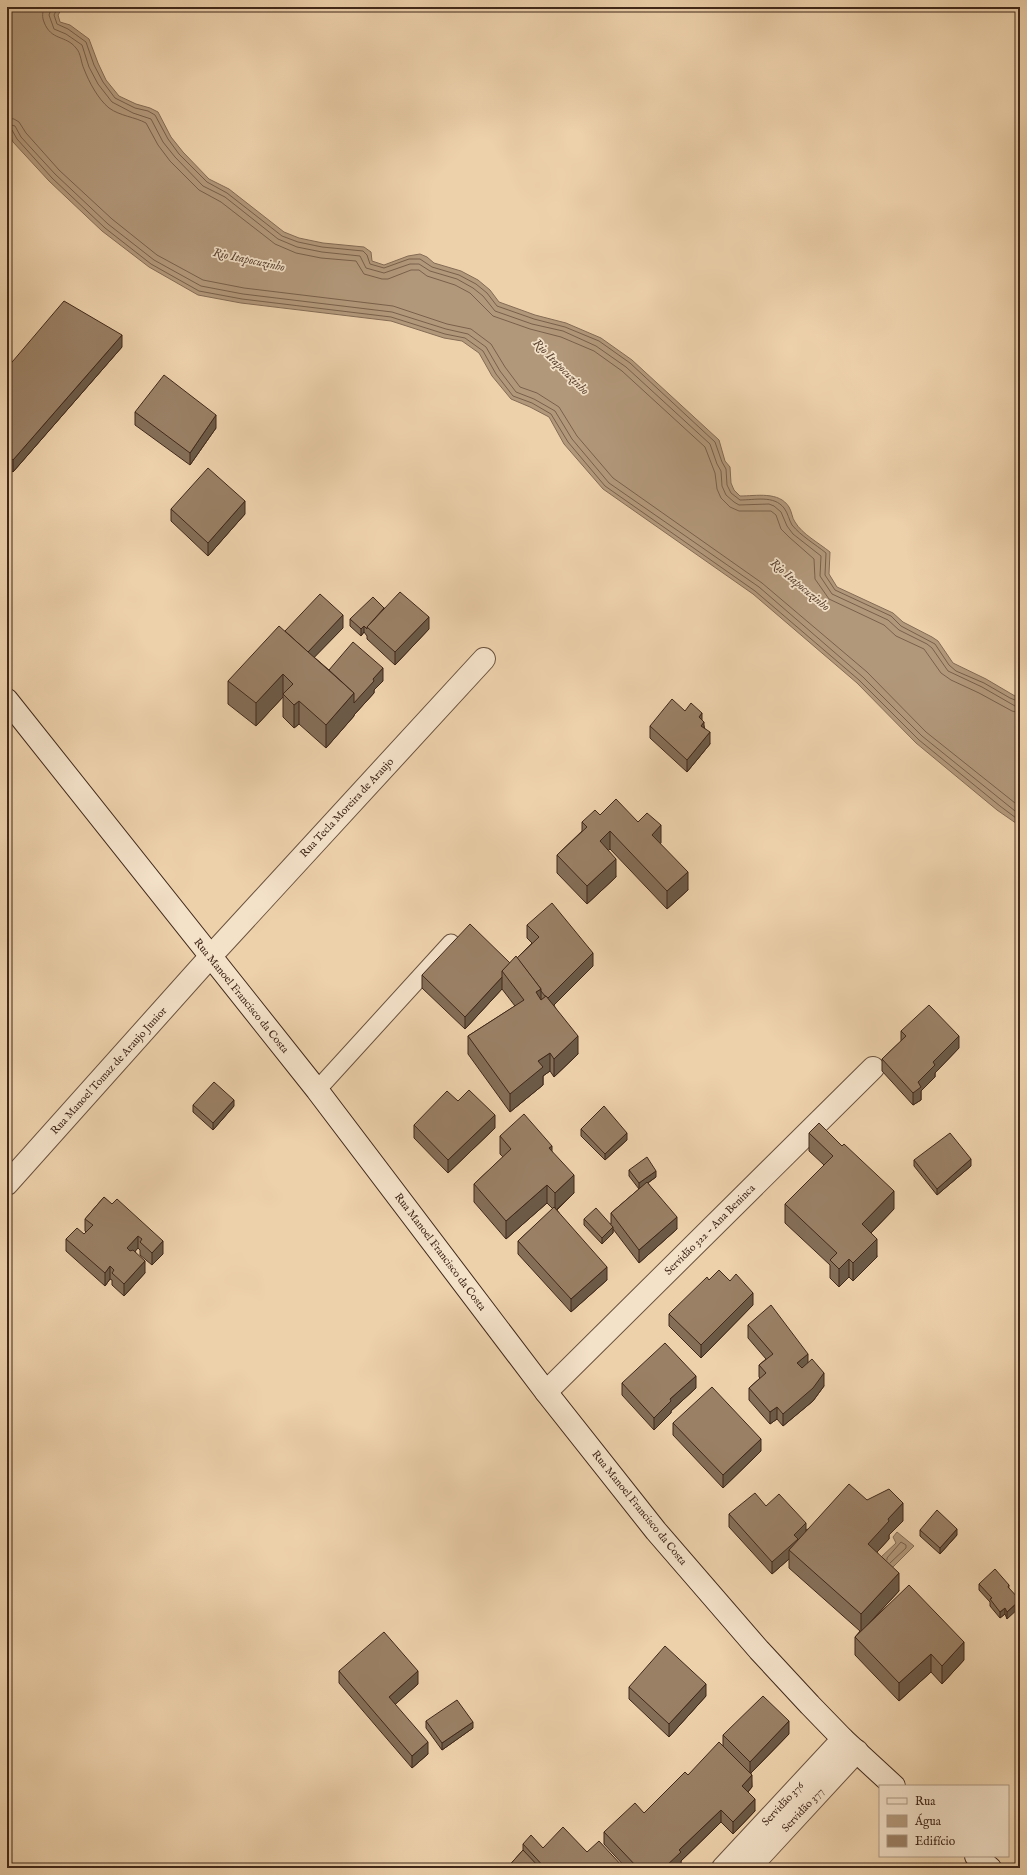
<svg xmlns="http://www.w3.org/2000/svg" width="1027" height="1875" font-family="'IM FELL English',serif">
  <rect width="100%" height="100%" fill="#edd1ab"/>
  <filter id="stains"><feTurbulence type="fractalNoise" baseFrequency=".005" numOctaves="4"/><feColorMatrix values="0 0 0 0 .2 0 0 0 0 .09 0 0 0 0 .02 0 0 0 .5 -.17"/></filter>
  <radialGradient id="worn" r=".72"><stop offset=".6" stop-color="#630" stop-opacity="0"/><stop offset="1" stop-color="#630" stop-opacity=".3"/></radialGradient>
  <g fill="#b2987a" stroke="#846b54">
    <path d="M7 7H63L58 15 60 22 70 25 89 39 98 63 106 80 119 96 136 104 150 108 158 112 171 137 183 152 209 179 229 189 284 232 299 238 323 243 364 247 371 252 372 261 384 265 408 256 420 254 427 257 434 263 461 271 478 280 490 290 499 302 535 315 566 323 601 338 632 360 719 440 725 461 730 467 731 483 734 490 740 496C756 496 779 491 789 507 792 512 792 518 795 522 802 534 819 543 830 552L829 574 837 587 893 613 903 622 932 637 938 641 953 663 986 679 1020 699V826L997 810 916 743 857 683 753 594 603 489 564 444 549 417 530 407 511 399 492 376 479 353 462 341 444 338 391 321 241 303 198 295 149 267 102 231 49 181 13 142 7 129Z"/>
    <polygon points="897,1532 914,1546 890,1570 881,1557 896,1543 893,1537"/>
  </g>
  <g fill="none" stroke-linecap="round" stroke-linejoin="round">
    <g stroke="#79604a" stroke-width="1">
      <path d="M45 7C42 12 42 17 44 22 51 41 66 35 76 48 81 53 81 63 84 69 89 82 98 99 109 108 120 116 135 117 146 123L158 145 170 161 199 190 221 202 275 244 296 253 321 258 356 261 364 274 382 279H388L411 270H419L427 276 455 285 470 293 493 316 530 329 561 337 594 351 622 371 705 447 715 473 717 489 721 498 730 507 739 511H771L776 515 781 529 789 537 814 559 815 579 829 599 884 625 896 636 924 649 941 673 951 680 979 693 1012 711 1020 713"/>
      <polyline points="52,7 49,15 54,29 66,34 82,45 89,67 98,84 112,102 133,113 151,119 163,142 175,157 203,186 225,197 278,239 297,247 322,252 360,256 366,268 384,273 410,264 419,264 430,271 457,279 473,288 483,296 495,311 532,324 563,331 596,346 626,367 710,444 717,464 721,471 722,486 726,495 734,502 739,505 769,504 774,506 781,512 787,526 793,534 821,556 820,576 832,594 888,620 899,630 927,644 932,648 948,671 982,687 1015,706 1020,707"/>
      <path d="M58 7 54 15 57 24 68 29 86 42 94 65 103 82 115 98 135 108 148 111 155 115 168 139 179 154 207 182 227 193 282 236 298 242 322 247 363 251 367 255 370 264 384 268 409 259H420L432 267 459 275 476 284 487 293 497 306 534 319 565 327 599 341 630 363 715 442 722 462 726 469 727 485 731 493 740 500C755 500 774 495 784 508 788 513 789 520 792 525 801 536 815 544 826 553L825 575 835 590 891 616 901 626 935 644 949 665 956 671 984 683 1010 698 1020 702"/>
      <polyline points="7,118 14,119 19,122 26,133 59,170 112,219 157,255 203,280 244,288 393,306 447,324 471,329 491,344 505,367 520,387 537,393 559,407 577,436 613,478 762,583 867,672 926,732 1020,807"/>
      <polyline points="7,124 15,126 21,137 55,174 108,224 154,260 201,286 243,294 392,312 446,329 468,334 486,347 500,371 516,392 534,399 555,411 572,439 609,483 759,587 863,677 922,736 1020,815"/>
      <polyline points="7,129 12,130 17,139 52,178 105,228 151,264 199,291 242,299 391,317 445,334 465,338 483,351 496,374 513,396 532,403 551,414 568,442 605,486 755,591 859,680 919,740 1000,806 1020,821"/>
      <polyline points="887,1560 887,1558 901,1542 906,1545 906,1548 890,1563"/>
    </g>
    <g stroke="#6b523e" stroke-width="19">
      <polyline id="service" points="317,1090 451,943"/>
    </g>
    <g stroke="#6b523e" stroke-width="24">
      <g id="minor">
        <polyline points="7,1184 210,957 484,659"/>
        <polyline points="546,1392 873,1068"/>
        <polyline points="723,1868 843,1739"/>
        <polyline points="749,1868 857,1751"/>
      </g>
    </g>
    <g stroke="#40281a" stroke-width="24">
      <g id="secondary">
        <polyline points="7,700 317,1090 546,1392 656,1531 759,1650 810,1705 843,1739 894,1786"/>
        <polyline points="976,1856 990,1868"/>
      </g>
    </g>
    <use href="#service" stroke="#f3e1c8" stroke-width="17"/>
    <use href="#minor" stroke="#f3e1c8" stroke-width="22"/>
    <use href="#secondary" stroke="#f3e1c8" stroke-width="22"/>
  </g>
  <g fill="#846e57" stroke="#40281a">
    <polygon points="122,347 13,472 7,468 7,368"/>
    <polygon points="135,412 216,428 190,465 135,425"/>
    <polygon points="171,509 245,514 208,556 171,521"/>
    <polygon points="384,608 429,629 395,665 367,639 367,636 364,632 361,636 350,626 350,619"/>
    <polygon points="343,628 314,657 329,670 383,681 374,690 374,693 354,715 354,716 326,748 299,724 294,728 283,717 283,697 256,726 228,704 228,681 285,631"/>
    <polygon points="685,711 702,720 710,744 687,772 650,738 650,726"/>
    <polygon points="600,815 638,822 661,843 660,844 688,890 667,909 610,849 608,851 616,877 587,904 557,873 557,855 582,831 582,822"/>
    <polygon points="527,925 593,966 554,1005 578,1054 554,1077 550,1071 543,1076 543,1085 510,1112 468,1054 468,1036 515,1006 502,989 465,1029 422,988 422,975 510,963 517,958 532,943 527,938"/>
    <polygon points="901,1031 959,1048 935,1073 935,1077 921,1091 921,1100 913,1105 882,1071 882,1059 901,1041"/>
    <polygon points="458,1101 495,1128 448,1173 414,1138 414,1125"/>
    <polygon points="193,1105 234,1106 213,1130 193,1112"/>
    <polygon points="581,1129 627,1140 605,1160 581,1136"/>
    <polygon points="809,1133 894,1209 871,1233 877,1257 853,1281 849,1277 839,1287 830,1278 830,1265 785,1223 785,1204 824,1165 809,1151"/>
    <polygon points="500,1136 552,1152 574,1193 557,1210 607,1280 571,1312 518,1254 518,1241 553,1209 547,1203 506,1239 474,1202 474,1184 503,1157 500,1154"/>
    <polygon points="914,1160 971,1166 937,1195 914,1166"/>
    <polygon points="629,1170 656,1177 648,1183 677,1229 639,1263 613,1229 613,1233 602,1244 584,1225 584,1219 611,1224 611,1213 639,1189 629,1176"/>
    <polygon points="104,1197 163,1254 152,1265 140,1255 140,1250 138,1248 135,1251 145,1273 124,1296 112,1285 112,1280 110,1279 105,1286 66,1251 66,1239 84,1234 86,1232 85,1231 85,1219"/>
    <polygon points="709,1280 753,1305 701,1358 669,1326 669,1314"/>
    <polygon points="748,1325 808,1362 824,1386 813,1401 783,1426 777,1419 770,1424 749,1400 749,1388 760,1378 759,1377 759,1365 766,1359 748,1338"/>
    <polygon points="622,1383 696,1388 671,1411 671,1413 654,1430 622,1395"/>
    <polygon points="673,1423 761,1451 723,1488 673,1435"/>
    <polygon points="867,1500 903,1521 889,1535 889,1539 877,1552 899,1591 875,1617 964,1660 942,1684 931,1672 899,1701 855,1655 855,1637 860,1631 789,1568 789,1559 772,1574 729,1527 729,1514 766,1506 806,1530"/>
    <polygon points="920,1530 957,1535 940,1554 920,1536"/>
    <polygon points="979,1584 1009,1585 1007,1619 1005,1614 1000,1618 990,1606 990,1602 979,1590"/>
    <polygon points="339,1671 418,1684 395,1704 428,1754 412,1768 339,1683"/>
    <polygon points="629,1687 706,1696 669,1737 629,1699"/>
    <polygon points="426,1721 473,1728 442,1750 426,1728"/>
    <polygon points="789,1734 751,1773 752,1787 748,1792 755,1811 733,1834 721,1822 681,1861 681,1864 677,1868 626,1868 604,1844 604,1832 644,1813 723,1746 723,1735"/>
    <polygon points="523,1844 543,1848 587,1852 624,1868 507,1868 523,1850"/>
  </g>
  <g fill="#6c5a47" stroke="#40281a">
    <polygon points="122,335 122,347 13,472 13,460"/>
    <polygon points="216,415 216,428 190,465 190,453"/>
    <polygon points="245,501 245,514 208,556 208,543"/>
    <polygon points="343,615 343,628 302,670 302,657"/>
    <polygon points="429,617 429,629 395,665 395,652"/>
    <polygon points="364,626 364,632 361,636 361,629"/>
    <polygon points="383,668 383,681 374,690 374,693 354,715 354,716 326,748 326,725 354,693 373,679"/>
    <polygon points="283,674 283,697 256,726 256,703"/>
    <polygon points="299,701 299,724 294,728 294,705"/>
    <polygon points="702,713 702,725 699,717"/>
    <polygon points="704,722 704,734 701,726"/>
    <polygon points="710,732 710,744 687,772 687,760"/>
    <polygon points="661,825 661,843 652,853 652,835"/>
    <polygon points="610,831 610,849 600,859 600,841"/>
    <polygon points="616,859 616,877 587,904 587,886"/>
    <polygon points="688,872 688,890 667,909 667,891"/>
    <polygon points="593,953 593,966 547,1012 547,999"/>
    <polygon points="502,977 502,989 465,1029 465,1017"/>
    <polygon points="541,989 541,1007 536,992"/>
    <polygon points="578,1036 578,1054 554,1077 554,1059"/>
    <polygon points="959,1036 959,1048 935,1073 935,1077 921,1091 921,1100 913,1105 913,1093 918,1082 933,1062"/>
    <polygon points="550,1053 550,1071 543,1076 543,1085 510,1112 510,1094 538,1061"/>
    <polygon points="234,1100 234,1106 213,1130 213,1123"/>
    <polygon points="10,1105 10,1117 7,1120 7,1108"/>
    <polygon points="495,1115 495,1128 448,1173 448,1160"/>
    <polygon points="627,1133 627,1140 605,1160 605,1154"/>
    <polygon points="552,1146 552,1164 549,1148"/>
    <polygon points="971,1159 971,1166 937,1195 937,1189"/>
    <polygon points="656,1171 656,1177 639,1189 639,1183"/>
    <polygon points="574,1175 574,1193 555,1211 555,1193"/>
    <polygon points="547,1185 547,1203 506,1239 506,1221"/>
    <polygon points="894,1191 894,1209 862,1242 862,1224"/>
    <polygon points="677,1217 677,1229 639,1263 639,1250"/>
    <polygon points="613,1227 613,1233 602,1244 602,1238"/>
    <polygon points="138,1236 138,1248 127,1261 127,1248"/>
    <polygon points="877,1239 877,1257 853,1281 853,1263"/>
    <polygon points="163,1241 163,1254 152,1265 152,1253"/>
    <polygon points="849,1259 849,1277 839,1287 839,1269"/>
    <polygon points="145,1261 145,1273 124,1296 124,1284"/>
    <polygon points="110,1266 110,1279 105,1286 105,1273"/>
    <polygon points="607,1267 607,1280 571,1312 571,1299"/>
    <polygon points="753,1293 753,1305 701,1358 701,1345"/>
    <polygon points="808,1354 808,1366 797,1375 797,1363"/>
    <polygon points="824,1373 824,1386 813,1401 783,1426 783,1414"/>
    <polygon points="696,1376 696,1388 671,1411 671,1413 654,1430 654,1418 670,1399"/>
    <polygon points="777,1407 777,1419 770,1424 770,1412"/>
    <polygon points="761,1439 761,1451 723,1488 723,1475"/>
    <polygon points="903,1503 903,1521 889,1535 889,1539 868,1562 868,1544 888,1519"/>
    <polygon points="806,1523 806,1536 789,1550 789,1559 772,1574 772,1562 794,1535"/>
    <polygon points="957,1529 957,1535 940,1554 940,1548"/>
    <polygon points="899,1573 899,1591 861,1632 861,1614"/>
    <polygon points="1020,1600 1020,1607 1007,1619 1007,1612"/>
    <polygon points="1005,1608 1005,1614 1000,1618 1000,1612"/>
    <polygon points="964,1642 964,1660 942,1684 942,1666"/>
    <polygon points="931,1654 931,1672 899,1701 899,1683"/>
    <polygon points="418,1671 418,1684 389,1710 389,1697"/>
    <polygon points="706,1684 706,1696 669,1737 669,1724"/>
    <polygon points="789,1721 789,1734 750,1774 750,1762"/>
    <polygon points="473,1722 473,1728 442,1750 442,1743"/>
    <polygon points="428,1742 428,1754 412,1768 412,1756"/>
    <polygon points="752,1775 752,1787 742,1798 742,1786"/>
    <polygon points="755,1799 755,1811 733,1834 733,1822"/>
    <polygon points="721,1810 721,1822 681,1861 681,1864 677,1868 664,1868 679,1850"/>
  </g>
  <g fill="#9a8065" stroke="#40281a">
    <polygon points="64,301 122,335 13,460 7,455 7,368"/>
    <polygon points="164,375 216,415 190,453 135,412"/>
    <polygon points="208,468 245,501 208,543 171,509"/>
    <polygon points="400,592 429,617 395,652 367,627"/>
    <polygon points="320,594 343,615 308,652 285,631"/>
    <polygon points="373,597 384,608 367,627 367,629 364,626 361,629 350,619"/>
    <polygon points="279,626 354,693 326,725 299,701 294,705 283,694 293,684 283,674 256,703 228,681"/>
    <polygon points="353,642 383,668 373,679 374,681 354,703 354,693 329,670"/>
    <polygon points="672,699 685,711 691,703 702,713 699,717 704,722 701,726 710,732 687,760 650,726"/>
    <polygon points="616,799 638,822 647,813 661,825 652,835 688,872 667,891 610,831 600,841 616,859 587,886 557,855 587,827 582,822 595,810 600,815"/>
    <polygon points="552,903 593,953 548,998 546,996 545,996 541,991 541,989 517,958 539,937 527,925"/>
    <polygon points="470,924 510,963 502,971 502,977 465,1017 422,975"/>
    <polygon points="516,956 541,989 536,992 541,1000 546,996 578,1036 554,1059 550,1053 538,1061 543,1067 510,1094 468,1036 524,1000 502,971"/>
    <polygon points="929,1005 959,1036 933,1062 935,1065 918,1082 921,1087 913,1093 882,1059 906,1036 901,1031"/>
    <polygon points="214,1082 234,1100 213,1123 193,1105"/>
    <polygon points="469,1090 495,1115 448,1160 414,1125 447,1091 458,1101"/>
    <polygon points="7,1102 10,1105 7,1108"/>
    <polygon points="604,1106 627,1133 605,1154 581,1129"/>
    <polygon points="524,1114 552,1146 549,1148 574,1175 555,1193 547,1185 506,1221 474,1184 511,1149 500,1136"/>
    <polygon points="819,1123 842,1146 844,1144 894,1191 862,1224 877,1239 853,1263 849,1259 839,1269 830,1260 837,1253 785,1204 833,1156 809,1133"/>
    <polygon points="950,1133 971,1159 937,1189 914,1160"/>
    <polygon points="647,1157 656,1171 639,1183 629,1170"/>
    <polygon points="647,1182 677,1217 639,1250 611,1213"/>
    <polygon points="104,1197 112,1204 117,1199 163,1241 152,1253 140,1242 142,1239 138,1236 127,1248 130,1251 133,1250 145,1261 124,1284 112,1273 114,1270 110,1266 105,1273 66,1239 77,1228 84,1234 93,1225 85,1219"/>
    <polygon points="554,1207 607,1267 571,1299 518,1241"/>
    <polygon points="596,1208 613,1227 602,1238 584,1219"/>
    <polygon points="719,1270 730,1281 736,1274 753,1293 701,1345 669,1314 707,1277 709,1280"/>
    <polygon points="771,1305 808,1354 797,1363 802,1368 812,1359 824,1373 813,1388 783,1414 777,1407 770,1412 749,1388 766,1373 759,1365 773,1354 748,1325"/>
    <polygon points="665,1343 696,1376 670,1399 671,1401 654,1418 622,1383"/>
    <polygon points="712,1387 761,1439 723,1475 673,1423"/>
    <polygon points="849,1484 867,1500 889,1489 903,1503 888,1519 889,1521 868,1544 899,1573 861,1614 789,1550"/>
    <polygon points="755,1493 766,1506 779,1494 806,1523 794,1535 798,1539 772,1562 729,1514"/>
    <polygon points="937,1510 957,1529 940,1548 920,1530"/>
    <polygon points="995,1569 1009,1585 1008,1587 1020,1600 1007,1612 1005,1608 1000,1612 990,1599 992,1598 979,1584"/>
    <polygon points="909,1585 964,1642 942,1666 931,1654 899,1683 855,1637"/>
    <polygon points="384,1632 418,1671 389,1697 428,1742 412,1756 339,1671"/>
    <polygon points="665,1646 706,1684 669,1724 629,1687"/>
    <polygon points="763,1696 789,1721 750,1762 723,1735"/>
    <polygon points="457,1700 473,1722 442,1743 426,1721"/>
    <polygon points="719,1742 752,1775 742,1786 755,1799 733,1822 721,1810 679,1850 681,1852 664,1868 638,1868 604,1832 635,1803 644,1813 685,1772 688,1775"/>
    <polygon points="563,1827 587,1852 599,1841 624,1868 545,1868 523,1844 531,1835 543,1848"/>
    <polygon points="523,1850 540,1868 507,1868"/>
  </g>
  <g text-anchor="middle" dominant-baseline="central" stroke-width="3.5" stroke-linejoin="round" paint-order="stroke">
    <g font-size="11" fill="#40281a" stroke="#f3e1c8">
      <text transform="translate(347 808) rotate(-47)">Rua Tecla Moreira de Araujo</text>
      <text transform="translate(241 996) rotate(51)">Rua Manoel Francisco da Costa</text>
      <text transform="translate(109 1071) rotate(-48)">Rua Manoel Tomaz de Araujo Junior</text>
      <text transform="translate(710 1230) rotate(-45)">Servidão 322 - Ana Beninca</text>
      <text transform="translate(440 1252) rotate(53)">Rua Manoel Francisco da Costa</text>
      <text transform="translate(639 1508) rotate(51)">Rua Manoel Francisco da Costa</text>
      <text transform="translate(783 1804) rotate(-47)">Servidão 376</text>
      <text transform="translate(803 1810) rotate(-47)">Servidão 377</text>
    </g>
    <g font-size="12" font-style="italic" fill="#5c4432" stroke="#f3e1c8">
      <text transform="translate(249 260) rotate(12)">Rio Itapocuzinho</text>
      <text transform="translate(561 367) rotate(45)">Rio Itapocuzinho</text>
      <text transform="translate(800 585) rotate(40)">Rio Itapocuzinho</text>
    </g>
  </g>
  <rect width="1027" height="1875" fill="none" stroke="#edd1ab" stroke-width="24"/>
  <rect x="8" y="8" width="1011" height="1859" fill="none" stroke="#40281a" stroke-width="2"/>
  <rect x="12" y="12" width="1003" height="1851" fill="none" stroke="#40281a"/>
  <rect x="879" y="1785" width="130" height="72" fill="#f3e1c8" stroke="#ab9782"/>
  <rect x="887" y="1798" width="20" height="6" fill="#f3e1c8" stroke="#ab9782"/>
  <text x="915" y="1805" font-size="12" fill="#40281a">Rua</text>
  <rect x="887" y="1815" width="20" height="12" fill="#b2987a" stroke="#ab9782"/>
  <text x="915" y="1825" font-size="12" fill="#40281a">Água</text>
  <rect x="887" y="1835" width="20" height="12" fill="#9a8065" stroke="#ab9782"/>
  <text x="915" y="1845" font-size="12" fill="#40281a">Edifício</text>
  <rect width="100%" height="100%" filter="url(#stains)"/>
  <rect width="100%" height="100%" fill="url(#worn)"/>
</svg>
